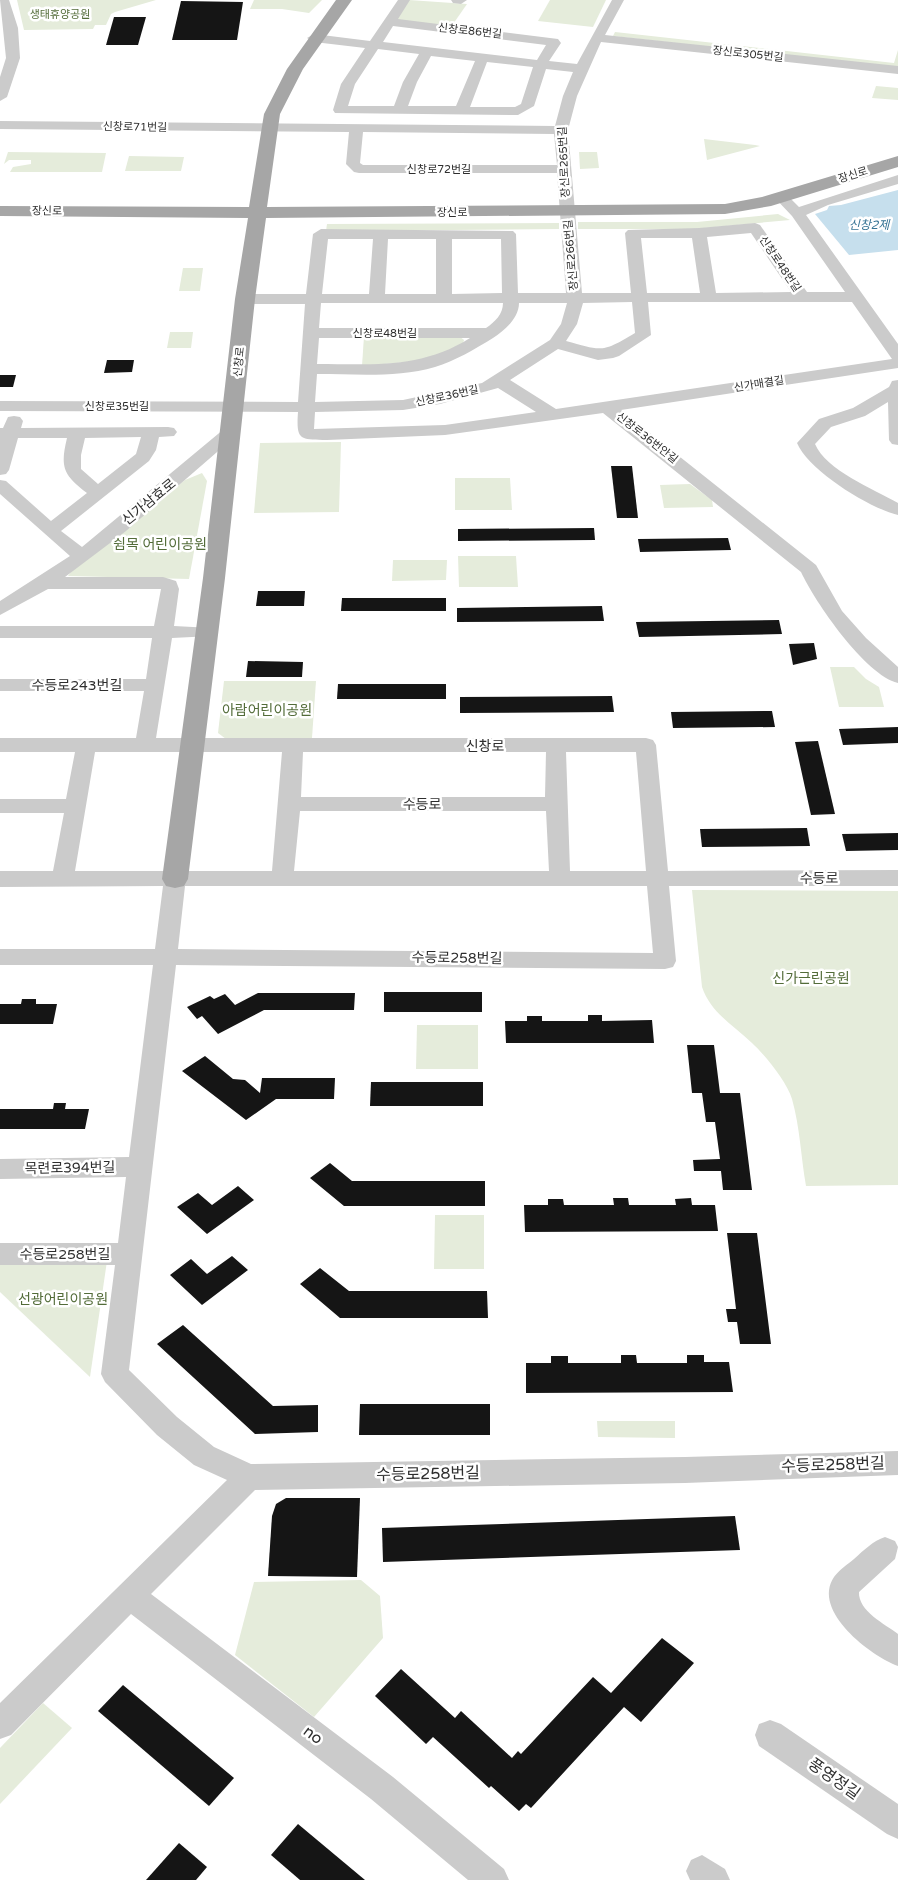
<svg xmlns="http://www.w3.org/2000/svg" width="898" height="1880" font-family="'Varela Round','Noto Sans KR',sans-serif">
  <rect width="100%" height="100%" fill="#fff"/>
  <g fill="#e5ecdb">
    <polygon points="17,0 156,0 115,12 111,14 106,25 95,25 93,29 24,30"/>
    <polygon points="254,0 322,0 309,13 282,9 250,9"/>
    <polygon points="409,0 467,4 451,27 395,20"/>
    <polygon points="550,0 606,0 593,27 538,21"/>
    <polygon points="615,32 894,63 898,50 898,68 613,36"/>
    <polygon points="876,86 898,88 898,100 872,98"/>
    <polygon points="704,139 755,145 760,146 707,160"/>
    <polygon points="8,152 106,153 102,172 10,172 13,167 31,164 31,160 9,160 4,164"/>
    <polygon points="579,152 597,152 599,168 580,169"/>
    <polygon points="129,156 184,157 181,171 125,171"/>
    <polygon points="778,214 790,220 693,229 578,229 578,222 697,222"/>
    <polygon points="559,223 559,229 326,231 327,224"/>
    <polygon points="183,268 203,268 200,291 179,291"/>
    <polygon points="170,332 193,332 191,348 167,348"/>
    <polygon points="364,336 459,336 464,340 463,344 429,360 362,366"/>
    <polygon points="341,442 339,512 254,513 260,443"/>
    <polygon points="202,473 207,481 189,579 68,576 74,568 185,480"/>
    <polygon points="455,478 510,478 512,510 455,510"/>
    <polygon points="690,484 712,500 713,507 664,508 660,485"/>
    <polygon points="458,556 516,556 518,587 459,587"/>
    <polygon points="393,560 447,560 446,580 392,581"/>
    <polygon points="830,667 854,667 866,679 879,687 884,707 839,707"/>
    <polygon points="224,681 316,681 312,738 226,739 218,733"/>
    <path d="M692 890 898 891V1185L806 1186C801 1158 800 1127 792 1099 787 1082 765 1055 752 1043 733 1025 711 1013 702 987Z"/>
    <polygon points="417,1025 478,1025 478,1069 416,1069"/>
    <polygon points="435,1215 484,1215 484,1269 434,1269"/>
    <polygon points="107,1261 90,1377 0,1292 0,1262"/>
    <polygon points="597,1421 675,1421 675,1438 598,1437"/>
    <polygon points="361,1580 380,1596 383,1638 314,1717 235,1655 254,1582"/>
    <polygon points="43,1703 72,1728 0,1804 0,1748"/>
  </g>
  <polygon fill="#c6dfed" points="898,190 898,250 849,255 815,214 827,210 829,206 841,205"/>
  <g fill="#151515">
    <polygon points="181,1 243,2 237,40 172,40"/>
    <polygon points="114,17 146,17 138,45 106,45"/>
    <polygon points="107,360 134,360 132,372 104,373"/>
    <polygon points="0,375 16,375 13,387 0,387"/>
    <polygon points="611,466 632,466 638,518 617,518"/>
    <polygon points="594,528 595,540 458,541 458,529"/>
    <polygon points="728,538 731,550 640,552 638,539"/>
    <polygon points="258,591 305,591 304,606 256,606"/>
    <polygon points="342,598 446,598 446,611 341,611"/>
    <polygon points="602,606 604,621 457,622 457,608"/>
    <polygon points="779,620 782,634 639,637 636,622"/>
    <polygon points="814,643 817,659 793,665 789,644"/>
    <polygon points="248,661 303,662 302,677 246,677"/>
    <polygon points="338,684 446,684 446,699 337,699"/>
    <polygon points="612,696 614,712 460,713 460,697"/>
    <polygon points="772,711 775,727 673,728 671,712"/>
    <polygon points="898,727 898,743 843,745 839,729"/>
    <polygon points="818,741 835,814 811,815 795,742"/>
    <polygon points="807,828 810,846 702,847 700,829"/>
    <polygon points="898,833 898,850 846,851 842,834"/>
    <rect x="384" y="992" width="98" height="20"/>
    <polygon points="258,993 355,993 354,1010 264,1010 218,1034 202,1016 197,1019 187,1007 210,996 214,999 225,994 235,1005"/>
    <polygon points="22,999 36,999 36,1004 57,1004 53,1024 0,1024 0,1004 21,1004"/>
    <polygon points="588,1015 602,1015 602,1021 652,1020 654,1043 506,1043 505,1021 527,1021 527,1016 542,1016 542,1021 588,1021"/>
    <polygon points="687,1045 714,1045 720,1093 740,1093 752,1190 723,1190 721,1171 694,1171 693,1160 720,1159 715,1122 706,1122 702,1093 692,1093"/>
    <polygon points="205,1056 233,1079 245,1080 260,1093 262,1078 335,1078 334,1099 276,1099 246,1120 182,1071"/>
    <polygon points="371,1082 483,1082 483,1106 370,1106"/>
    <polygon points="54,1103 66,1103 65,1109 89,1109 85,1129 0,1129 0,1109 53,1109"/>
    <polygon points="330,1163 352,1181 485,1181 485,1206 344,1206 310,1178"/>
    <polygon points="238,1186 254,1200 207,1234 177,1207 198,1193 212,1205"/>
    <polygon points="613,1198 628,1198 629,1205 676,1205 675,1199 691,1198 692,1205 715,1205 718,1231 525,1232 524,1205 548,1205 548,1199 563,1199 564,1205 614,1205"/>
    <polygon points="727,1233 757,1233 771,1344 740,1344 737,1322 728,1322 726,1309 736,1309"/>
    <polygon points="232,1256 248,1270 202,1305 170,1275 191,1259 207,1274"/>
    <polygon points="320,1268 349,1291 487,1291 488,1318 340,1318 300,1284"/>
    <polygon points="183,1325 273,1406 318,1405 318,1432 255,1434 157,1344"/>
    <polygon points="621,1355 636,1355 637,1363 687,1363 687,1355 704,1355 704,1362 729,1362 733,1392 526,1393 526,1363 551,1363 551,1356 568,1356 568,1363 621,1363"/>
    <polygon points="360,1404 490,1404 490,1435 359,1435"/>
    <polygon points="286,1498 360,1498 357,1577 268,1576 272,1516 276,1504"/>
    <polygon points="735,1516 740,1550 383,1562 382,1528"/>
    <polygon points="662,1638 694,1663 641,1722 624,1707 531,1808 526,1804 519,1811 491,1786 489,1788 433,1737 426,1744 375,1696 401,1669 455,1718 461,1711 512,1758 518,1751 521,1754 593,1677 611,1693"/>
    <polygon points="123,1685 234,1778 209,1806 98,1711"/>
    <polygon points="298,1824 365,1880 300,1880 271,1855"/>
    <polygon points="179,1843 207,1867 196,1880 146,1880"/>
  </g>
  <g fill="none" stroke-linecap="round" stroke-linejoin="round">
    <g fill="#cbcbcb" fill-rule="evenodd">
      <polygon points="0,0 9,0 18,28 20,58 7,97 0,101 0,77 6,58"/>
      <path d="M398 0H410L398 19 558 39 561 43 549 61 577 64 612 0H624L605 35 898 66V74L601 42 577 96 568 130 582 293H631L625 233 628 230 699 228 755 223 760 225 807 292H845L792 216 774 197 776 194H786L799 207 898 175V184L828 205 806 215 898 344V368L621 410 816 565 842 611 866 638 898 667V683C865 675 815 602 801 572L603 413 445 435 327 440C300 439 296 441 298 412L0 411V401L298 402 305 304H245L237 299 245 294H306L313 234 321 229 513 231 516 234 518 293H566L557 173H359L354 172 346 164 349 132 0 129V121L555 126 563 96 573 72 546 69 534 106 518 115 335 113 333 110 341 84 365 48 314 42 307 38 314 34 370 41ZM393 26 546 45 537 60 383 42ZM378 49 419 54 403 82 394 106H348L355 84ZM431 56 475 61 456 106H408L417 82ZM487 62 533 67 521 104 515 107H470ZM363 132 554 134 557 165H363L360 163ZM751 233 791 292 716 293 707 237ZM641 238H692L700 293H647ZM328 239H373L369 294H322ZM388 239H436V294H385ZM452 239H501L502 293 452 294ZM632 302 635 333C602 353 602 351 566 341L577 324 583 303ZM648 302H852L892 359 556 409 510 380 558 349 598 360 613 358 619 356 651 335ZM321 303H503C503 314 495 322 486 328H319ZM519 303H567L561 324 550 340 482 383 403 400 315 402 317 374C355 374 397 378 435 367 455 361 475 349 493 338 505 330 519 318 519 303ZM319 338H470C421 369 373 364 317 364ZM498 388 536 412 445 425 314 429 315 412 403 410 440 404Z"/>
      <polygon points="451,0 467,0 461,4 453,3"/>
      <path d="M898 380V445L892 444 889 440 888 402 865 416 831 427 815 444C826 470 873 489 898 503V515C869 508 809 471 797 443L819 419 853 408 889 387 892 381Z"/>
      <path d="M14 416 20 417 23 421 21 428 168 427 174 428 177 432 174 436 159 437 156 450 149 461 61 531 82 547 224 429H236L239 433 126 531 65 577H163L176 581 179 589 174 626 212 628 215 632 212 636 172 638 156 738H646L653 740 656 745 668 871 898 870V886H669L676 961 673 967 665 969 176 965 129 1370 177 1417 214 1447 251 1464 685 1457 898 1451V1475L685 1483 255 1490 151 1594 393 1777 504 1869 509 1880H468L371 1799 131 1614 11 1735 0 1739V1703L227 1480 194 1465 157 1435 105 1382 101 1374 115 1265H0V1243H118L126 1177 0 1179V1159L129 1157 153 965H0V949H155L163 886 0 887V871H53L64 813H0V799H66L75 752H0V738H136L144 691H0V679H146L152 638H0V626H154L161 589H48L0 615V601L70 556 0 494V480L6 481 51 521 87 493C63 475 60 467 67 438H18L9 470 6 474 0 475V428H3L8 417ZM141 437 136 454 98 484 81 469V455L85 438ZM95 752H282L272 871H75ZM303 752H546L545 797H301ZM566 752H636L646 871H570ZM300 811H546L549 871H294ZM185 886H647L653 953 178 949Z"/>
      <path d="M885 1537 895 1541 898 1547 895 1559 859 1592C858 1611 885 1624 898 1634V1666C871 1656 811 1611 834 1577 839 1570 848 1564 854 1559 864 1550 873 1541 885 1537Z"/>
      <polygon points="770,1720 781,1724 898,1804 898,1839 887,1834 759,1746 755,1735 759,1724"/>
      <polygon points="702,1855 725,1869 730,1880 690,1880 686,1871 691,1860"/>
    </g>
    <polygon fill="#a6a6a6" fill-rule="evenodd" points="336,0 352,0 303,69 280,114 267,207 725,204 762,197 898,156 898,167 771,206 725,214 266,218 255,299 225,578 188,879 184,886 175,888 166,886 162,879 203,578 235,299 248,218 0,216 0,206 249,207 264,114 287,69"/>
  </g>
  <g text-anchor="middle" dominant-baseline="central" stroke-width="5" stroke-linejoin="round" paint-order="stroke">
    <g font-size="11" fill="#536c39" stroke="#fff">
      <text x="60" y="14">생태휴양공원</text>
    </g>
    <g font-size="11" fill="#2e2e2e" stroke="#fff">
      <text transform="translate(470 31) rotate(6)">신창로86번길</text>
      <text transform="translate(748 54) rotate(6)">장신로305번길</text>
      <text transform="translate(135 127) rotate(1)">신창로71번길</text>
      <text transform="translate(564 162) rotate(-93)">장신로265번길</text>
      <text x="439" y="169">신창로72번길</text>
      <text transform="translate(853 175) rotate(-17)">장신로</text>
      <text transform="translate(47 211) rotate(1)">장신로</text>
      <text x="452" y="212">장신로</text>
      <text transform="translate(571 255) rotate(-95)">장신로266번길</text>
      <text transform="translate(780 264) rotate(56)">신창로48번길</text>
      <text x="385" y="333">신창로48번길</text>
      <text transform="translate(239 362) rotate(-84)">신창로</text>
      <text transform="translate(759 384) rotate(-9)">신가매결길</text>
      <text transform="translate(447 396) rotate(-12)">신창로36번길</text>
      <text x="117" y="406">신창로35번길</text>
      <text transform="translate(647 438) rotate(38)">신창로36번안길</text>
    </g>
    <g font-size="12" font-style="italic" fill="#377495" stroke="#fff">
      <text x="869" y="225">신창2제</text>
    </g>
    <g font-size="14" fill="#2e2e2e" stroke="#fff">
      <text transform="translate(149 502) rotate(-39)">신가삼효로</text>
      <text x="77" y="685">수등로243번길</text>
      <text x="485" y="746">신창로</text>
      <text x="422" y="804">수등로</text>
      <text x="819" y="878">수등로</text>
      <text transform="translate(457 958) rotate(1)">수등로258번길</text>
      <text transform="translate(70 1168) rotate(-1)">목련로394번길</text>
      <text x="65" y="1254">수등로258번길</text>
    </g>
    <g font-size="14" fill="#536c39" stroke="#fff">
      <text x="160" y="544">쉼목 어린이공원</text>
      <text x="267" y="710">아람어린이공원</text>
      <text x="811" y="978">신가근린공원</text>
      <text x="63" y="1299">선광어린이공원</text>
    </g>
    <g font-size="16" fill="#2e2e2e" stroke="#fff">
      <text transform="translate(833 1465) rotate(-2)">수등로258번길</text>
      <text transform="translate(428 1474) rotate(-1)">수등로258번길</text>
      <text transform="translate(313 1735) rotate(37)">no</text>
      <text transform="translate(834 1779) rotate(35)">풍영정길</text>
    </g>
  </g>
</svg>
